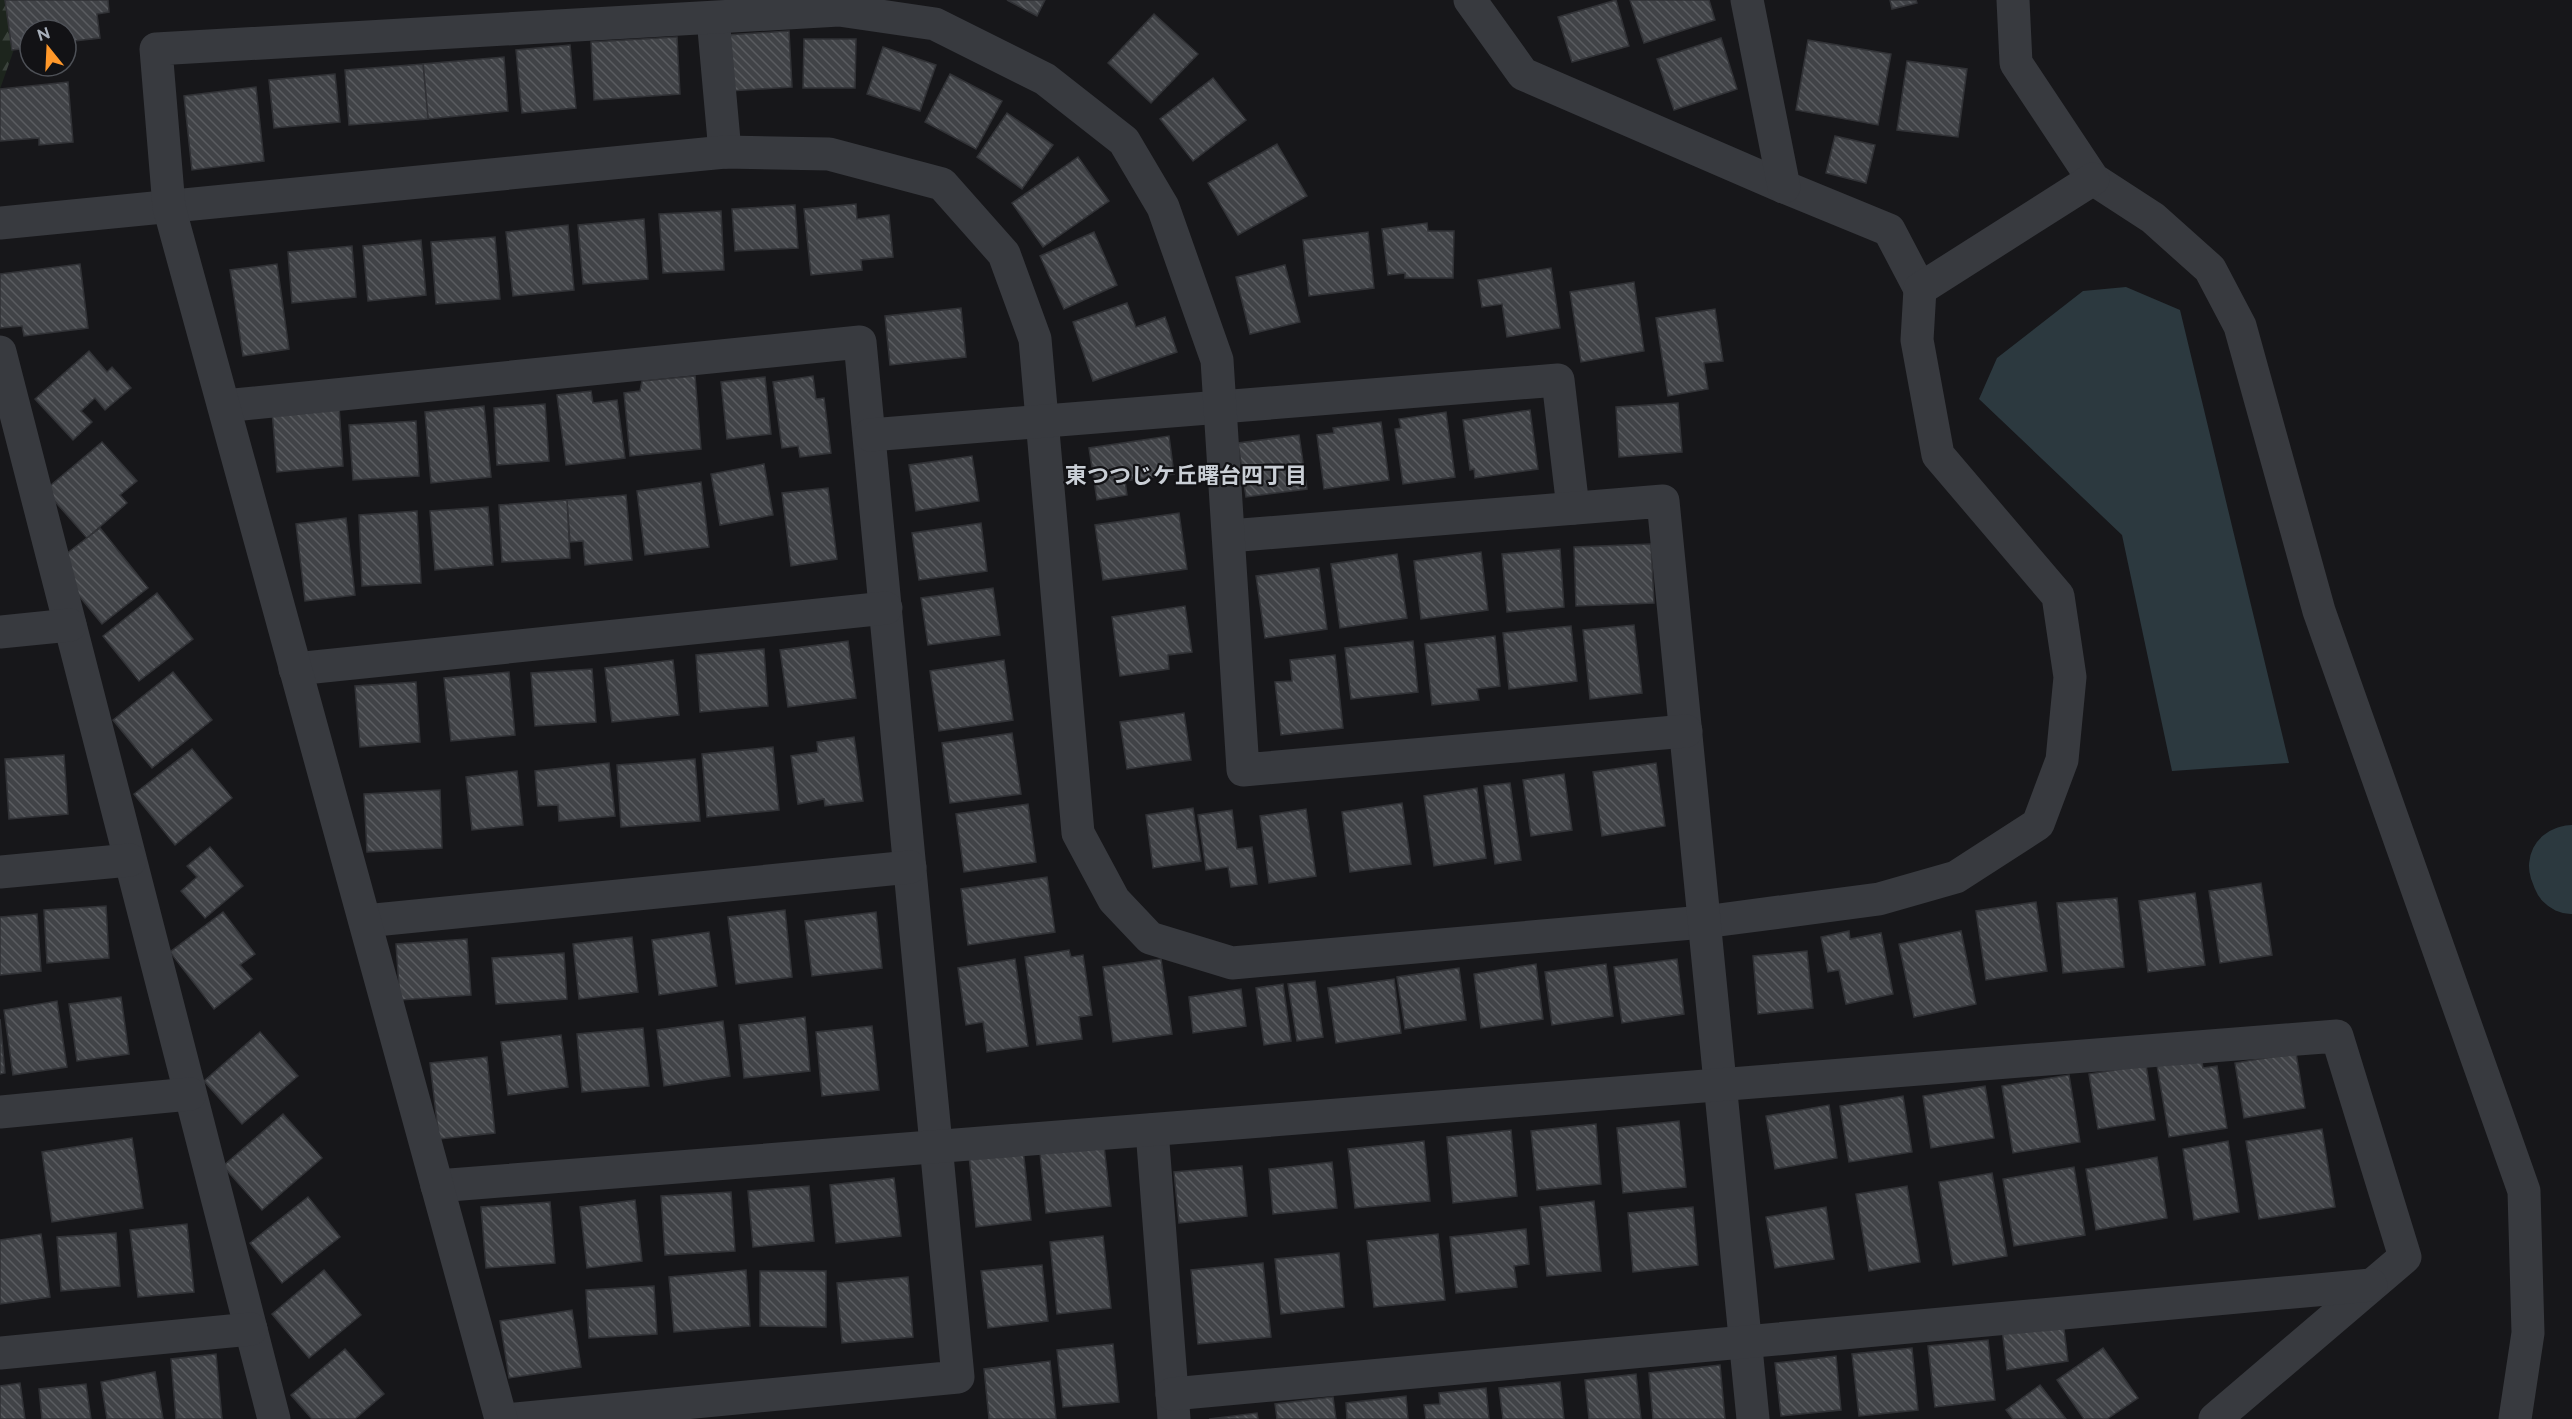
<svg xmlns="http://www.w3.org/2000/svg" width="2572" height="1419" font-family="Raleway,'Noto Sans JP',sans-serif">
  <defs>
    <pattern id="forest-firs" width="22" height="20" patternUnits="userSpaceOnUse" patternTransform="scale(1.5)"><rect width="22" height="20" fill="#1d251d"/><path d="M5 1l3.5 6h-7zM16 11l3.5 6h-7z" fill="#3b423c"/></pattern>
    <pattern id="building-back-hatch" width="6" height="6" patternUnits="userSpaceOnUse" patternTransform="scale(1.5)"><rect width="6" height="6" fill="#414347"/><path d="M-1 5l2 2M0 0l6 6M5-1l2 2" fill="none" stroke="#5a5c60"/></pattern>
  </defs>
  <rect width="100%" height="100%" fill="#17171a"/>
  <polygon fill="url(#forest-firs)" points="0,0 78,0 24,21 0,89"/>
  <polygon fill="#2c393f" points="2126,287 2180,310 2289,763 2172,771 2122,535 1979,399 1997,358 2083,291"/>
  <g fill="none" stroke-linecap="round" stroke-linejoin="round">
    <polyline stroke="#2c393f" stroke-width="80" points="2572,865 2569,866 2572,874"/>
  </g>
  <g fill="url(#building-back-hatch)" stroke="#313236" stroke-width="1.5">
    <polygon points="5,0 108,0 109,12 97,14 100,38 66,42 66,30 30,30 30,48 12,50"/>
    <polygon points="1007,0 1045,0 1037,16"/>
    <polygon points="1616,0 1629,46 1572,62 1558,17"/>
    <polygon points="1630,0 1709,0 1715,20 1644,43"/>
    <polygon points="1890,0 1916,0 1917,3 1892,9"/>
    <polygon points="1154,14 1198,54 1151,103 1108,63"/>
    <polygon points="789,31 792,87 730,91 727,35"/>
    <polygon points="677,37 680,94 594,100 591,42"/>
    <polygon points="1721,38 1737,89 1674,110 1657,59"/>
    <polygon points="804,39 856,39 855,88 803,88"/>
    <polygon points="1808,40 1891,54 1878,125 1796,110"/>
    <polygon points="570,45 576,108 522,113 516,50"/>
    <polygon points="883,47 936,65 920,111 867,94"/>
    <polygon points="504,57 508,111 428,119 423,64"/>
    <polygon points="1907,61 1967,69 1958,137 1897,130"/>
    <polygon points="423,64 428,119 349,125 345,70"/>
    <polygon points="335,74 340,122 274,128 269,80"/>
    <polygon points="950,74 1002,101 976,149 925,122"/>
    <polygon points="1213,78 1246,120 1193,161 1160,119"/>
    <polygon points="68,82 73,142 39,145 39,138 0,141 0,89"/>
    <polygon points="256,87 264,161 192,170 184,96"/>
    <polygon points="1007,113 1053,145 1022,189 977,157"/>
    <polygon points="1835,136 1875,145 1866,183 1826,173"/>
    <polygon points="1277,144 1307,196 1238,235 1208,183"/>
    <polygon points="1078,157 1109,201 1043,247 1012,203"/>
    <polygon points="856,204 857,219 889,215 893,257 861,260 862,270 811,275 804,209"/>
    <polygon points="795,205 798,248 735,251 732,209"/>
    <polygon points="721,211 724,270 663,273 659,214"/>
    <polygon points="644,219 648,279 583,284 578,225"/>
    <polygon points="1427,223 1428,231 1454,231 1453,278 1405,278 1405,273 1388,275 1382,229"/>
    <polygon points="568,225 574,290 513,296 506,232"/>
    <polygon points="1094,232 1117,285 1064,309 1040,256"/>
    <polygon points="1368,232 1374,288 1309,296 1303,240"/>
    <polygon points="495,237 500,299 436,304 431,242"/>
    <polygon points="421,240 426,295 368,301 363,246"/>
    <polygon points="352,246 356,297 292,303 288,252"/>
    <polygon points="80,264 88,328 24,336 22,326 0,328 0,274"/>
    <polygon points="277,264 289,349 243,356 230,270"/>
    <polygon points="1285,265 1300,322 1250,334 1236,277"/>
    <polygon points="1551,268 1560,328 1507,337 1502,304 1482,307 1478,280"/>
    <polygon points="1634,282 1644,351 1581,362 1570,292"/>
    <polygon points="1127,303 1136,327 1165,317 1177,352 1093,381 1073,322"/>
    <polygon points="961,308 966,357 890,365 885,316"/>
    <polygon points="1715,309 1723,361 1704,363 1708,389 1668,396 1656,318"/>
    <polygon points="89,351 107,372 112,367 131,388 105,410 95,398 81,411 92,422 73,440 35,399"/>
    <polygon points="695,376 701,449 630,456 624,393 640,391 642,381"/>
    <polygon points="813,376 816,399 824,398 831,453 800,457 798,446 782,448 773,382"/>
    <polygon points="765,377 771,434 727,439 721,382"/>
    <polygon points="591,391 593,403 617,400 625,458 566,465 557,395"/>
    <polygon points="1678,403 1682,452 1619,457 1616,407"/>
    <polygon points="545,404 549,461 497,465 494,408"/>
    <polygon points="339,406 343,466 277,472 272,411"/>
    <polygon points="484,406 491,477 431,483 425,412"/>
    <polygon points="1530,410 1538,469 1475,478 1474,469 1470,470 1463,420"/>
    <polygon points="1446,412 1455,477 1403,484 1395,429 1401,428 1399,419"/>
    <polygon points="416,421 419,476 353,480 349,425"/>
    <polygon points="1381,422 1389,480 1324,489 1317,435 1334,433 1333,428"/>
    <polygon points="1299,435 1307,489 1246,497 1238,443"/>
    <polygon points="1169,436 1174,474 1125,481 1127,495 1097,500 1089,448"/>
    <polygon points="102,442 137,481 120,495 127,503 87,538 45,490"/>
    <polygon points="972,456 979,501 916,511 909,465"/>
    <polygon points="764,464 773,515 720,525 711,474"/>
    <polygon points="701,482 709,547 645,555 637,491"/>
    <polygon points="828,488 837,559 791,566 782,493"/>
    <polygon points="626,495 632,560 585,565 583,541 570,542 567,500"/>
    <polygon points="567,500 570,558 502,562 499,505"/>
    <polygon points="488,507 493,565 435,570 430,511"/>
    <polygon points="417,511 421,583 362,586 359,515"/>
    <polygon points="1179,513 1187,569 1103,580 1095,525"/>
    <polygon points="346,518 355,595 305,601 296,524"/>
    <polygon points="981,523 987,571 919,580 912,533"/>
    <polygon points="100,528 148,588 102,624 53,564"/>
    <polygon points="1651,544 1654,603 1576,606 1574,547"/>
    <polygon points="1560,549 1564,607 1507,612 1502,554"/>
    <polygon points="1481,552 1488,610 1421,619 1414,561"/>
    <polygon points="1397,554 1407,618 1340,628 1331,564"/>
    <polygon points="1319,568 1327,629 1265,638 1256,576"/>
    <polygon points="993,588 1000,635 928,645 921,598"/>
    <polygon points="157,593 193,639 139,681 103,636"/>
    <polygon points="1185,606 1192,652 1168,655 1169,669 1120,676 1112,617"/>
    <polygon points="1634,625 1642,693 1590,699 1583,630"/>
    <polygon points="1571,626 1577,681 1509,689 1503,633"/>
    <polygon points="1495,636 1500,686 1477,689 1479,700 1432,705 1425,644"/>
    <polygon points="848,641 856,698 788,707 780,650"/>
    <polygon points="1413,641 1418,692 1351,699 1345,648"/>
    <polygon points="764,649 768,706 700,712 696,655"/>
    <polygon points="1335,655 1343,728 1281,735 1275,682 1292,681 1290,660"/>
    <polygon points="673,660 679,715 612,722 605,668"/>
    <polygon points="1004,660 1013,720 939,731 930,671"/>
    <polygon points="592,669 596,722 535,726 531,673"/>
    <polygon points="173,672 212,720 152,768 113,720"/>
    <polygon points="509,672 515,735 451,741 444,678"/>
    <polygon points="416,682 420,742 360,747 355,686"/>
    <polygon points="1184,713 1191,760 1127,769 1120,722"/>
    <polygon points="1012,733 1021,794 950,803 942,743"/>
    <polygon points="854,737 863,801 825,806 824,799 798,804 791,756 818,752 817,742"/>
    <polygon points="773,747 779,810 707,817 702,754"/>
    <polygon points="192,749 232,798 175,845 134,794"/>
    <polygon points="64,755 68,814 9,819 5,759"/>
    <polygon points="695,759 700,821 621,827 617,765"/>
    <polygon points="609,763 615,816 559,821 558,805 538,806 535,771"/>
    <polygon points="1656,763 1665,826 1602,836 1593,772"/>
    <polygon points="517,771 523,825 472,830 466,777"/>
    <polygon points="1564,774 1572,830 1531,836 1523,780"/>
    <polygon points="1510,783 1521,860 1495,864 1484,786"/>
    <polygon points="1477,788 1486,858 1434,866 1424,796"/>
    <polygon points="440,790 442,848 367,852 364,794"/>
    <polygon points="1402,803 1411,864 1350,872 1342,812"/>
    <polygon points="1028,804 1036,862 964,872 956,814"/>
    <polygon points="1193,808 1201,861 1153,868 1146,815"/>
    <polygon points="1306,809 1316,876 1269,883 1260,816"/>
    <polygon points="1232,810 1237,849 1252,847 1257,884 1231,887 1228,867 1206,870 1198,815"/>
    <polygon points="210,847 243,886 205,918 181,891 197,877 187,866"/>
    <polygon points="1047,877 1055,932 968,945 961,889"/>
    <polygon points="2261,883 2272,955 2220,963 2209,891"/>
    <polygon points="2195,893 2205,965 2148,972 2139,901"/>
    <polygon points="2117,898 2124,967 2063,973 2057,903"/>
    <polygon points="2036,902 2047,971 1986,980 1976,911"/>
    <polygon points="106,906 109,958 47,963 44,910"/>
    <polygon points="785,910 792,977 736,984 728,917"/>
    <polygon points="223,912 255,954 240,965 252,979 214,1009 170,952"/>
    <polygon points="876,912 882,968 812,976 805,921"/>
    <polygon points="37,914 41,971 0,975 0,917"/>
    <polygon points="1849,931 1850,939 1881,933 1893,994 1846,1004 1839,970 1828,972 1821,937"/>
    <polygon points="1961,931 1976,1004 1914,1017 1899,944"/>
    <polygon points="709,932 717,986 659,995 652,940"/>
    <polygon points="632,937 638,992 579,999 573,944"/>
    <polygon points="467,939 471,995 400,1000 396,944"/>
    <polygon points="1069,950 1071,957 1083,955 1092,1015 1079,1017 1082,1039 1037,1045 1025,957"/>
    <polygon points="1807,951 1813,1008 1758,1014 1753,956"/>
    <polygon points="564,953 567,999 496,1004 492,958"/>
    <polygon points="1015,959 1028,1046 987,1052 983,1022 966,1025 958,968"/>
    <polygon points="1161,959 1172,1034 1113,1042 1103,967"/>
    <polygon points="1677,959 1684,1014 1622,1023 1614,967"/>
    <polygon points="1536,964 1543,1019 1481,1028 1474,974"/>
    <polygon points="1606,964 1613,1016 1552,1025 1545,972"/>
    <polygon points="1459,968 1466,1020 1405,1029 1397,977"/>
    <polygon points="1394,979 1401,1033 1336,1043 1328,988"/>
    <polygon points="1315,981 1323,1037 1297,1041 1288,984"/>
    <polygon points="1283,984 1291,1041 1264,1045 1256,988"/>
    <polygon points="1241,989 1246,1026 1193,1033 1189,997"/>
    <polygon points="121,997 129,1054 77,1061 69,1004"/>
    <polygon points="57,1001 67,1067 13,1075 4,1010"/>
    <polygon points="805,1017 810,1071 744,1078 739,1025"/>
    <polygon points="0,1019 5,1073 0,1074"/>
    <polygon points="723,1021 730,1076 664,1086 657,1030"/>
    <polygon points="872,1026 879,1090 822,1096 816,1032"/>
    <polygon points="643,1028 649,1086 582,1092 577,1034"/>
    <polygon points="260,1032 298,1076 242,1124 204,1081"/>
    <polygon points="561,1035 568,1087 508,1095 501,1042"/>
    <polygon points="2296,1053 2305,1108 2244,1118 2235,1063"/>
    <polygon points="487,1057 495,1133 439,1139 430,1063"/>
    <polygon points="2201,1057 2203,1068 2217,1066 2227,1128 2169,1137 2157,1065"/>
    <polygon points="2146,1065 2155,1120 2098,1129 2089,1074"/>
    <polygon points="2069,1075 2080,1142 2013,1153 2002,1086"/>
    <polygon points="1985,1086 1994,1138 1931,1148 1923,1096"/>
    <polygon points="1903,1096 1912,1152 1849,1162 1840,1106"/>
    <polygon points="1829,1105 1837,1158 1775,1169 1766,1116"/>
    <polygon points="283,1114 322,1158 262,1210 223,1166"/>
    <polygon points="1679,1121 1686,1187 1623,1193 1617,1128"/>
    <polygon points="1596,1124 1601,1184 1537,1190 1531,1131"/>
    <polygon points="2322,1129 2335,1207 2259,1219 2246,1141"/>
    <polygon points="1511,1130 1517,1196 1453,1203 1447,1137"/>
    <polygon points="132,1138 143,1208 52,1222 42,1152"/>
    <polygon points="1424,1141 1430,1201 1355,1208 1348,1149"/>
    <polygon points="2228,1141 2239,1212 2194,1220 2183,1149"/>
    <polygon points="1104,1146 1111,1206 1046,1213 1040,1153"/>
    <polygon points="1023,1149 1031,1220 976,1227 969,1155"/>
    <polygon points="2157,1157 2167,1218 2096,1230 2086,1169"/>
    <polygon points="1332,1162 1337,1208 1273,1214 1269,1169"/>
    <polygon points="1242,1166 1247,1216 1179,1223 1174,1172"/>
    <polygon points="2074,1167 2085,1235 2014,1246 2003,1179"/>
    <polygon points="1992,1173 2007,1256 1953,1265 1939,1182"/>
    <polygon points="894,1178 901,1236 836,1243 830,1185"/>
    <polygon points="809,1186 814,1241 753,1247 748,1191"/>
    <polygon points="1907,1186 1920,1262 1869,1271 1856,1194"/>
    <polygon points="731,1192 735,1251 665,1255 661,1196"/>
    <polygon points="308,1197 340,1237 282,1283 250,1243"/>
    <polygon points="635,1200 642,1261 587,1268 580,1207"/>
    <polygon points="1594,1201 1601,1271 1547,1276 1540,1207"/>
    <polygon points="550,1202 555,1263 486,1268 481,1207"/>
    <polygon points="1693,1207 1698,1265 1633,1272 1628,1213"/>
    <polygon points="1826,1207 1834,1259 1775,1268 1766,1217"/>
    <polygon points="187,1224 194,1292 138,1297 130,1230"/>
    <polygon points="1526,1229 1529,1264 1514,1266 1517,1287 1456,1293 1450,1237"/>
    <polygon points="116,1233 120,1286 61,1291 57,1237"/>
    <polygon points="41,1234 50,1297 0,1304 0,1240"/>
    <polygon points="1438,1234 1445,1300 1374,1307 1367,1241"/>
    <polygon points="1103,1236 1111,1308 1057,1314 1050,1242"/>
    <polygon points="1339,1253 1344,1307 1281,1314 1275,1259"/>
    <polygon points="1263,1263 1271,1337 1198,1344 1191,1270"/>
    <polygon points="1042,1265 1048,1321 988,1328 981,1271"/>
    <polygon points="324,1270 361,1315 309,1358 272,1314"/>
    <polygon points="746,1270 750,1326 674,1332 669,1277"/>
    <polygon points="760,1271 826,1271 826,1327 760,1326"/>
    <polygon points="908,1277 913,1337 842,1343 837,1283"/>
    <polygon points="654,1286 657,1334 589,1338 586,1290"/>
    <polygon points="572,1310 581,1367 509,1378 500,1321"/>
    <polygon points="2063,1321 2068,1361 2007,1370 2002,1329"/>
    <polygon points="1988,1340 1995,1400 1935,1407 1928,1346"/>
    <polygon points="1113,1344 1119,1402 1063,1407 1057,1350"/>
    <polygon points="1912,1348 1918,1410 1859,1416 1852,1354"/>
    <polygon points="2103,1348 2138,1398 2107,1419 2084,1419 2057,1380"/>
    <polygon points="345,1349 384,1394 355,1419 312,1419 291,1395"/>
    <polygon points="216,1354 222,1419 176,1419 171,1359"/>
    <polygon points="1836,1356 1841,1410 1781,1416 1775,1363"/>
    <polygon points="1050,1361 1056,1419 989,1419 984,1369"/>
    <polygon points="1720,1365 1725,1419 1653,1419 1649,1373"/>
    <polygon points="155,1372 163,1419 107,1419 101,1382"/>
    <polygon points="1636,1374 1641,1419 1589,1419 1585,1380"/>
    <polygon points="1560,1382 1564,1419 1503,1419 1499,1388"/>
    <polygon points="20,1383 25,1419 0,1419 0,1386"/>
    <polygon points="86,1384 91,1419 42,1419 39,1389"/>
    <polygon points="2040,1385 2066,1419 2013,1419 2006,1410"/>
    <polygon points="1486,1388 1489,1419 1426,1419 1424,1405 1440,1404 1439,1393"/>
    <polygon points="1406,1396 1408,1419 1347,1419 1346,1403"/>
    <polygon points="1333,1397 1336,1419 1277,1419 1275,1404"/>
    <polygon points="1257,1413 1258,1419 1209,1419"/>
  </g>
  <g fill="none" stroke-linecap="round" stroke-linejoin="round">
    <g stroke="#383a3f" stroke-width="33">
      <polyline points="1470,0 1523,74 1784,187 1889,230 1920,289"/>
      <polyline points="1747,0 1784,187"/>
      <polyline points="2013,0 2016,63 2093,179 2153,218 2210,269 2240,326 2319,611 2524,1191 2528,1333 2515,1419"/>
      <polyline points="713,18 725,152"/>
      <polyline points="0,223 725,152 829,154 942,184 1004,254 1035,339 1078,833 1114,900 1150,938 1232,963 1704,922 1879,899 1956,877 2038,824 2062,760 2070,677 2058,596 1938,455 1917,340 1920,289 2093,179"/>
      <polyline points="0,352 274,1419"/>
      <polyline points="224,406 860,342 958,1377 516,1419"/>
      <polyline points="870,435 1558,380 1573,508"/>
      <polyline points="1229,536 1663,501 1753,1419"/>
      <polyline points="0,632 70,625"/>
      <polyline points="295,669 886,608"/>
      <polyline points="0,872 130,860"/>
      <polyline points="365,921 910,867"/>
      <polyline points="0,1112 190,1094"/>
      <polyline points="1152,1130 1174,1419"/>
      <polyline points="437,1186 2337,1036 2405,1257 2215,1419"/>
      <polyline points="0,1353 251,1329"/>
      <polyline points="1172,1394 2371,1285"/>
      <polyline points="501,1419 169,207 156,49 839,10 935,24 1045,79 1124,141 1163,207 1217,360 1243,770 1686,731"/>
    </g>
  </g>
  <g text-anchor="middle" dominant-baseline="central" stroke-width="4.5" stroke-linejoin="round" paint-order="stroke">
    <g font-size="22" font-weight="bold" fill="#cacfd6" stroke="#121215">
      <text x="1186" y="475">東つつじケ丘曙台四丁目</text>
    </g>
  </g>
  <g transform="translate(48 48) rotate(342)"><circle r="28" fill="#121215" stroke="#4e5157" stroke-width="1.5"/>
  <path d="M0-4.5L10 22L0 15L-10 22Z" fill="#ff982a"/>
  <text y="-9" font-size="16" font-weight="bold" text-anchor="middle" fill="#a8b0bb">N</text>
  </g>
</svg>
